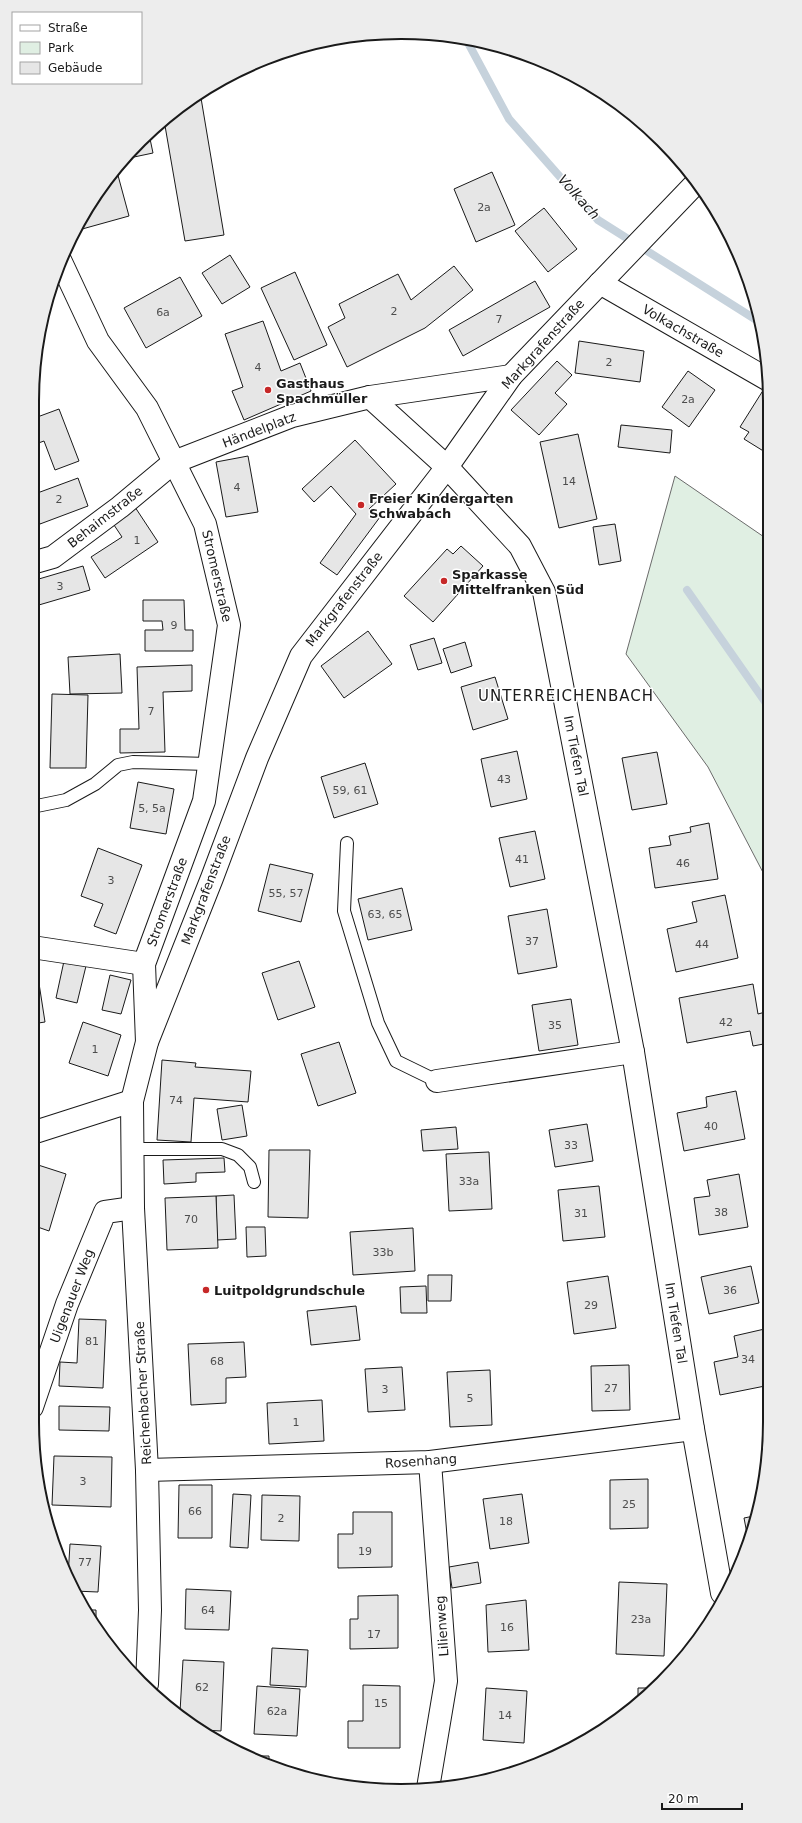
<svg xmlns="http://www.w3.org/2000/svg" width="802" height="1823" font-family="'DejaVu Sans',sans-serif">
  <rect width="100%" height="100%" fill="#fff"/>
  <polygon fill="#e0efe3" stroke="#6a6a6a" points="675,476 767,539 768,882 708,767 626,654"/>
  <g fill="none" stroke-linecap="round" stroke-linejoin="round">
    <g stroke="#c6d2dc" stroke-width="8">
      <polyline points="466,39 509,119 598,220 758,321"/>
      <polyline points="687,590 768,706"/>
    </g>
  </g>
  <g fill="#e6e6e6" stroke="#1a1a1a">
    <polygon points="201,98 224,235 185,241 164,120 177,108 190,100"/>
    <polygon points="149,134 153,153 134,157 132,150"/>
    <polygon points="116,168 129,216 75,231 82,216"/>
    <polygon points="492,172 515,225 476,242 454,189"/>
    <polygon points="544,208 577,249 548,272 515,231"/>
    <polygon points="714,212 719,220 714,220"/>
    <polygon points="230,255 250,287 222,304 202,273"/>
    <polygon points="454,266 473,290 425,328 347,367 328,327 345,318 339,304 398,274 411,300"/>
    <polygon points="295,272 327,345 294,360 261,288"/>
    <polygon points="180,277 202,316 146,348 124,308"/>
    <polygon points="535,281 550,307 463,356 449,330"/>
    <polygon points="263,321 281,371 300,363 311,391 244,420 232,391 243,387 225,334"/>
    <polygon points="579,341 644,351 640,382 575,373"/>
    <polygon points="557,361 572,375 555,393 567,404 539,435 511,410"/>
    <polygon points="688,371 715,390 689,427 662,407"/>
    <polygon points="762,392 767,395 767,448 765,452 744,439 749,432 740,427"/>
    <polygon points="59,409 79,461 55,470 44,441 33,445 32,419"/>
    <polygon points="621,425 672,430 670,453 618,447"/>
    <polygon points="578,434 597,519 559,528 540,442"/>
    <polygon points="355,440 396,484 369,509 380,517 337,575 320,563 356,514 331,486 314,502 302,489"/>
    <polygon points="248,456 258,512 226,517 216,462"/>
    <polygon points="78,478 88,506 40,524 32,502 32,495"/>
    <polygon points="133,504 158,542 105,578 91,557 122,537 110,519"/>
    <polygon points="615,524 621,561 599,565 593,527"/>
    <polygon points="461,546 483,566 433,622 404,596 447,549 453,554"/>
    <polygon points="83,566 90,590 32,607 32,581"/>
    <polygon points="143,600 184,600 185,630 193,630 193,651 145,651 145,630 163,630 162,621 143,621"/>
    <polygon points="368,631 392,664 344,698 321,666"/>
    <polygon points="434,638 442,663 418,670 410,645"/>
    <polygon points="465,642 472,666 451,673 443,649"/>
    <polygon points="120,654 122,693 70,694 68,657"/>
    <polygon points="192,665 192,691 163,692 165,752 120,753 120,729 139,729 137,667"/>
    <polygon points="495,677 508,719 473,730 461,687"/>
    <polygon points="52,694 88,695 86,768 50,768"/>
    <polygon points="517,751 527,799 491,807 481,759"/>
    <polygon points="657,752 667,804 632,810 622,758"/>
    <polygon points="365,763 378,804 334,818 321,777"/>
    <polygon points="138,782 174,789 166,834 130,828"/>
    <polygon points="709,823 718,879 655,888 649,848 671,845 669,836 691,832 690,827"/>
    <polygon points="535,831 545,879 510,887 499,838"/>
    <polygon points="98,848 142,865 116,934 94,926 103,904 81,896"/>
    <polygon points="270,864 313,874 301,922 258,911"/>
    <polygon points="402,888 412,930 368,940 358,899"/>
    <polygon points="725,895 738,958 676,972 667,929 697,922 692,902"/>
    <polygon points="547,909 557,967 518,974 508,916"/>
    <polygon points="64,961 86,966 77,1003 56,998"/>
    <polygon points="299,961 315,1007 278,1020 262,973"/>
    <polygon points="110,975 131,980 121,1014 102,1010"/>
    <polygon points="38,977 45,1022 32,1024 32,978"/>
    <polygon points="753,984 758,1014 769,1011 769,1043 753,1046 750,1031 687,1043 679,998"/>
    <polygon points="571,999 578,1045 539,1051 532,1005"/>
    <polygon points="83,1022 121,1035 108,1076 69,1063"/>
    <polygon points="339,1042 356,1093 318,1106 301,1054"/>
    <polygon points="162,1060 196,1063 195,1067 251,1071 248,1102 194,1098 191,1142 157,1140"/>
    <polygon points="736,1091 745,1139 684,1151 677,1113 707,1107 706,1097"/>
    <polygon points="242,1105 247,1136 222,1140 217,1109"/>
    <polygon points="587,1124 593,1161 555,1167 549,1130"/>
    <polygon points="456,1127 458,1149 423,1151 421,1130"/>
    <polygon points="269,1150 310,1150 308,1218 268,1217"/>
    <polygon points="489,1152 492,1209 449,1211 446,1154"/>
    <polygon points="224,1158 225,1172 196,1173 196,1182 164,1184 163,1160"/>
    <polygon points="32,1163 66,1174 49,1231 32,1225"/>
    <polygon points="739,1174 748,1227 699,1235 694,1198 710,1196 707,1180"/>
    <polygon points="599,1186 605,1237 563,1241 558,1190"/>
    <polygon points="234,1195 236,1239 217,1240 216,1196"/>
    <polygon points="216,1196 218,1248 167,1250 165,1198"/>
    <polygon points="246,1227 265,1227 266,1256 247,1257"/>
    <polygon points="413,1228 415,1271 353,1275 350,1232"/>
    <polygon points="751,1266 759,1303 709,1314 701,1277"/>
    <polygon points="428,1275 452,1275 451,1301 428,1301"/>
    <polygon points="608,1276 616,1328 574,1334 567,1282"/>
    <polygon points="426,1286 427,1313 401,1313 400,1287"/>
    <polygon points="356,1306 360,1340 311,1345 307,1311"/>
    <polygon points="79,1319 106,1320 103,1388 59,1386 60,1362 77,1363"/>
    <polygon points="769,1328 770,1385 720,1395 714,1362 738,1357 734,1336"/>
    <polygon points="244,1342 246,1377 226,1378 226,1403 191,1405 188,1344"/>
    <polygon points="629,1365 630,1410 592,1411 591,1366"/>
    <polygon points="402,1367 405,1410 368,1412 365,1369"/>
    <polygon points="490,1370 492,1425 450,1427 447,1372"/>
    <polygon points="322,1400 324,1441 269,1444 267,1403"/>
    <polygon points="59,1406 110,1407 109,1431 59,1430"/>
    <polygon points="54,1456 112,1457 111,1507 52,1505"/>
    <polygon points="648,1479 648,1528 610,1529 610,1480"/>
    <polygon points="179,1485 212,1485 212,1538 178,1538"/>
    <polygon points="233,1494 251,1495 248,1548 230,1547"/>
    <polygon points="522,1494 529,1543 490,1549 483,1499"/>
    <polygon points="262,1495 300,1496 299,1541 261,1540"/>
    <polygon points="353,1512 392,1512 392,1567 338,1568 338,1534 353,1534"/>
    <polygon points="754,1516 750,1541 749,1544 744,1518"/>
    <polygon points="49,1524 53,1525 52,1541"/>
    <polygon points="70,1544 101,1546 98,1592 74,1591 68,1577"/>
    <polygon points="478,1562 481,1583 452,1588 449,1567"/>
    <polygon points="619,1582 667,1584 664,1656 616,1654"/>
    <polygon points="186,1589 231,1591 229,1630 185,1629"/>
    <polygon points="398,1595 398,1648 350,1649 350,1619 358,1619 358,1596"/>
    <polygon points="526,1600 529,1650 488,1652 486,1605"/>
    <polygon points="84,1610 96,1610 96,1626"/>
    <polygon points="272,1648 308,1650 306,1687 270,1685"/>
    <polygon points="183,1660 224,1662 221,1731 203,1730 180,1712"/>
    <polygon points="363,1685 400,1686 400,1748 348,1748 348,1721 363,1721"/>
    <polygon points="257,1686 300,1689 297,1736 254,1734"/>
    <polygon points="486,1688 527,1691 524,1743 483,1740"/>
    <polygon points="638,1688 655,1688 638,1704"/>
    <polygon points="255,1756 269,1756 269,1761"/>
  </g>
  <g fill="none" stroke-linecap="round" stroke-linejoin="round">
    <g stroke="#1a1a1a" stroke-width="14">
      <g id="lane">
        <polyline points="32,807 66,800 95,784 118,765 133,762 209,764"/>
        <polyline points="347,843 344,911 378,1023 396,1061 437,1081"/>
        <polyline points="133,1149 222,1149 238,1155 250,1167 254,1182"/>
      </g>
    </g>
    <g stroke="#1a1a1a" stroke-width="24">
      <g id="street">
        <polyline points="61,262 98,341 147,408 205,524 229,625 204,801 144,964 147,1042"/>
        <polyline points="600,283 767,379"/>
        <polyline points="370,397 447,467 520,546 544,592 633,1052 693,1429 722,1593"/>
        <polyline points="32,563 53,557 120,507 174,462 292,416 370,397 511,376"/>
        <polyline points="32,947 144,964"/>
        <polyline points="437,1081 633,1052"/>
        <polyline points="32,1133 132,1101"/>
        <polyline points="32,1407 67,1304 105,1212 133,1208"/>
        <polyline points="147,1470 430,1462 693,1429"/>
        <polyline points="428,1788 446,1681 430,1462"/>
      </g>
    </g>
    <g stroke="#1a1a1a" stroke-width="24">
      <polyline id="secondary" points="147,1684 150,1610 147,1470 133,1208 132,1101 147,1042 212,878 257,758 301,656 447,467 511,376 697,182"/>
    </g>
    <use href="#lane" stroke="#fff" stroke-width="12"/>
    <use href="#street" stroke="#fff" stroke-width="22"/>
    <use href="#secondary" stroke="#fff" stroke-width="22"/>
  </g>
  <g fill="#c62828" stroke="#fff" stroke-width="1.5">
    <circle cx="268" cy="390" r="4"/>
    <circle cx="361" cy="505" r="4"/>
    <circle cx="444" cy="581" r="4"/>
    <circle cx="206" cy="1290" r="4"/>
  </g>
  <g text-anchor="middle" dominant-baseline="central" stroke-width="3" stroke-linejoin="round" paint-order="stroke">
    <g font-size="11" fill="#4d4d4d">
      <text x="484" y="207">2a</text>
      <text x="394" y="311">2</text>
      <text x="163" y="312">6a</text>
      <text x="499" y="319">7</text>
      <text x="609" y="362">2</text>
      <text x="258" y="367">4</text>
      <text x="688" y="399">2a</text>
      <text x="569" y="481">14</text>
      <text x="237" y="487">4</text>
      <text x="59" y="499">2</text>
      <text x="137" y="540">1</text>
      <text x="60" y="586">3</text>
      <text x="174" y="625">9</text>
      <text x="151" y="711">7</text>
      <text x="504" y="779">43</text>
      <text x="350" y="790">59, 61</text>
      <text x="152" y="808">5, 5a</text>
      <text x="522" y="859">41</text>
      <text x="683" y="863">46</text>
      <text x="111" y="880">3</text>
      <text x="286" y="893">55, 57</text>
      <text x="385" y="914">63, 65</text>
      <text x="532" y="941">37</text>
      <text x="702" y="944">44</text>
      <text x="726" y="1022">42</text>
      <text x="555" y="1025">35</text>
      <text x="95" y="1049">1</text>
      <text x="176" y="1100">74</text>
      <text x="711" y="1126">40</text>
      <text x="571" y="1145">33</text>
      <text x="469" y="1181">33a</text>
      <text x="721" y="1212">38</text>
      <text x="581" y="1213">31</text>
      <text x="191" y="1219">70</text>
      <text x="383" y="1252">33b</text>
      <text x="730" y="1290">36</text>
      <text x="591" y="1305">29</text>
      <text x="92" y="1341">81</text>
      <text x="748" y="1359">34</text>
      <text x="217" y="1361">68</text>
      <text x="611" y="1388">27</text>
      <text x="385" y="1389">3</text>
      <text x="470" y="1398">5</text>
      <text x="296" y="1422">1</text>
      <text x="83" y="1481">3</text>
      <text x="629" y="1504">25</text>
      <text x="195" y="1511">66</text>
      <text x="281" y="1518">2</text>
      <text x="506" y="1521">18</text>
      <text x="365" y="1551">19</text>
      <text x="85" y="1562">77</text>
      <text x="208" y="1610">64</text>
      <text x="641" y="1619">23a</text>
      <text x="507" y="1627">16</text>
      <text x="374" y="1634">17</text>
      <text x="202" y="1687">62</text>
      <text x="381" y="1703">15</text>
      <text x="277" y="1711">62a</text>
      <text x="505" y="1715">14</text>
    </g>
    <g font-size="13" fill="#1a1a1a" stroke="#fff">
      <text transform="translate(683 331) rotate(30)">Volkachstraße</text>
      <text transform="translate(543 344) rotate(-48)">Markgrafenstraße</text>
      <text transform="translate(259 430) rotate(-21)">Händelplatz</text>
      <text transform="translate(105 517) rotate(-38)">Behaimstraße</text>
      <text transform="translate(217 576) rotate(77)">Stromerstraße</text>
      <text transform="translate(344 599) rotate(-52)">Markgrafenstraße</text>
      <text transform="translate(576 756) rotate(79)">Im Tiefen Tal</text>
      <text transform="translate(206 890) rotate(-69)">Markgrafenstraße</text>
      <text transform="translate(167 902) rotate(-70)">Stromerstraße</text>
      <text transform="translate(72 1296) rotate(-69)">Uigenauer Weg</text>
      <text transform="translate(676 1323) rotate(81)">Im Tiefen Tal</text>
      <text transform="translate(143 1393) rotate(-93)">Reichenbacher Straße</text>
      <text transform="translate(421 1461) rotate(-4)">Rosenhang</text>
      <text transform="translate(442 1626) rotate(-94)">Lilienweg</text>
    </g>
    <g font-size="13" font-weight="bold" fill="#1a1a1a" stroke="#fff" text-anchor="start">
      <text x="276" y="383">Gasthaus<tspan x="276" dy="15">Spachmüller</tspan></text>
      <text x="369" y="498">Freier Kindergarten<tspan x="369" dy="15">Schwabach</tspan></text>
      <text x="452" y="574">Sparkasse<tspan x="452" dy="15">Mittelfranken Süd</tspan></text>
      <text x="214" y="1290">Luitpoldgrundschule</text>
    </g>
    <g font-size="14" font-style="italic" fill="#1a1a1a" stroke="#fff">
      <text transform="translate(579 197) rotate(48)">Volkach</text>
    </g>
    <g font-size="15" letter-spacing="1" fill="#1a1a1a" stroke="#fff">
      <text x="566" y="696">UNTERREICHENBACH</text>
    </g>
  </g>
  <path d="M0 0H802V1823H0ZM401 39H401A362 362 0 0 1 763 401V1422A362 362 0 0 1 401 1784H401A362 362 0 0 1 39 1422V401A362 362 0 0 1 401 39Z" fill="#ededed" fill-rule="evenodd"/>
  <path fill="none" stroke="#1a1a1a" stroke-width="2" d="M401 39H401A362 362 0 0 1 763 401V1422A362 362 0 0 1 401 1784H401A362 362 0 0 1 39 1422V401A362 362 0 0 1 401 39Z"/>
  <rect x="12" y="12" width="130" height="72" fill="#ffffff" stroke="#a3a3a3"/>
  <rect x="20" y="25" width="20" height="6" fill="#ffffff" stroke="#a3a3a3"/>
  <text x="48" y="32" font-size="12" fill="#1a1a1a">Straße</text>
  <rect x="20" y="42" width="20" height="12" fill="#e0efe3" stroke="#a3a3a3"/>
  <text x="48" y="52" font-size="12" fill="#1a1a1a">Park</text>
  <rect x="20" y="62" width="20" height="12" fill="#e6e6e6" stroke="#a3a3a3"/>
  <text x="48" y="72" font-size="12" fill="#1a1a1a">Gebäude</text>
  <path d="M662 1803v6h80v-6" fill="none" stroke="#1a1a1a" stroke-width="2"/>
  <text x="668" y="1803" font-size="12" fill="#1a1a1a" stroke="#ffffff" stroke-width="3" paint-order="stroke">20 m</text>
</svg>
